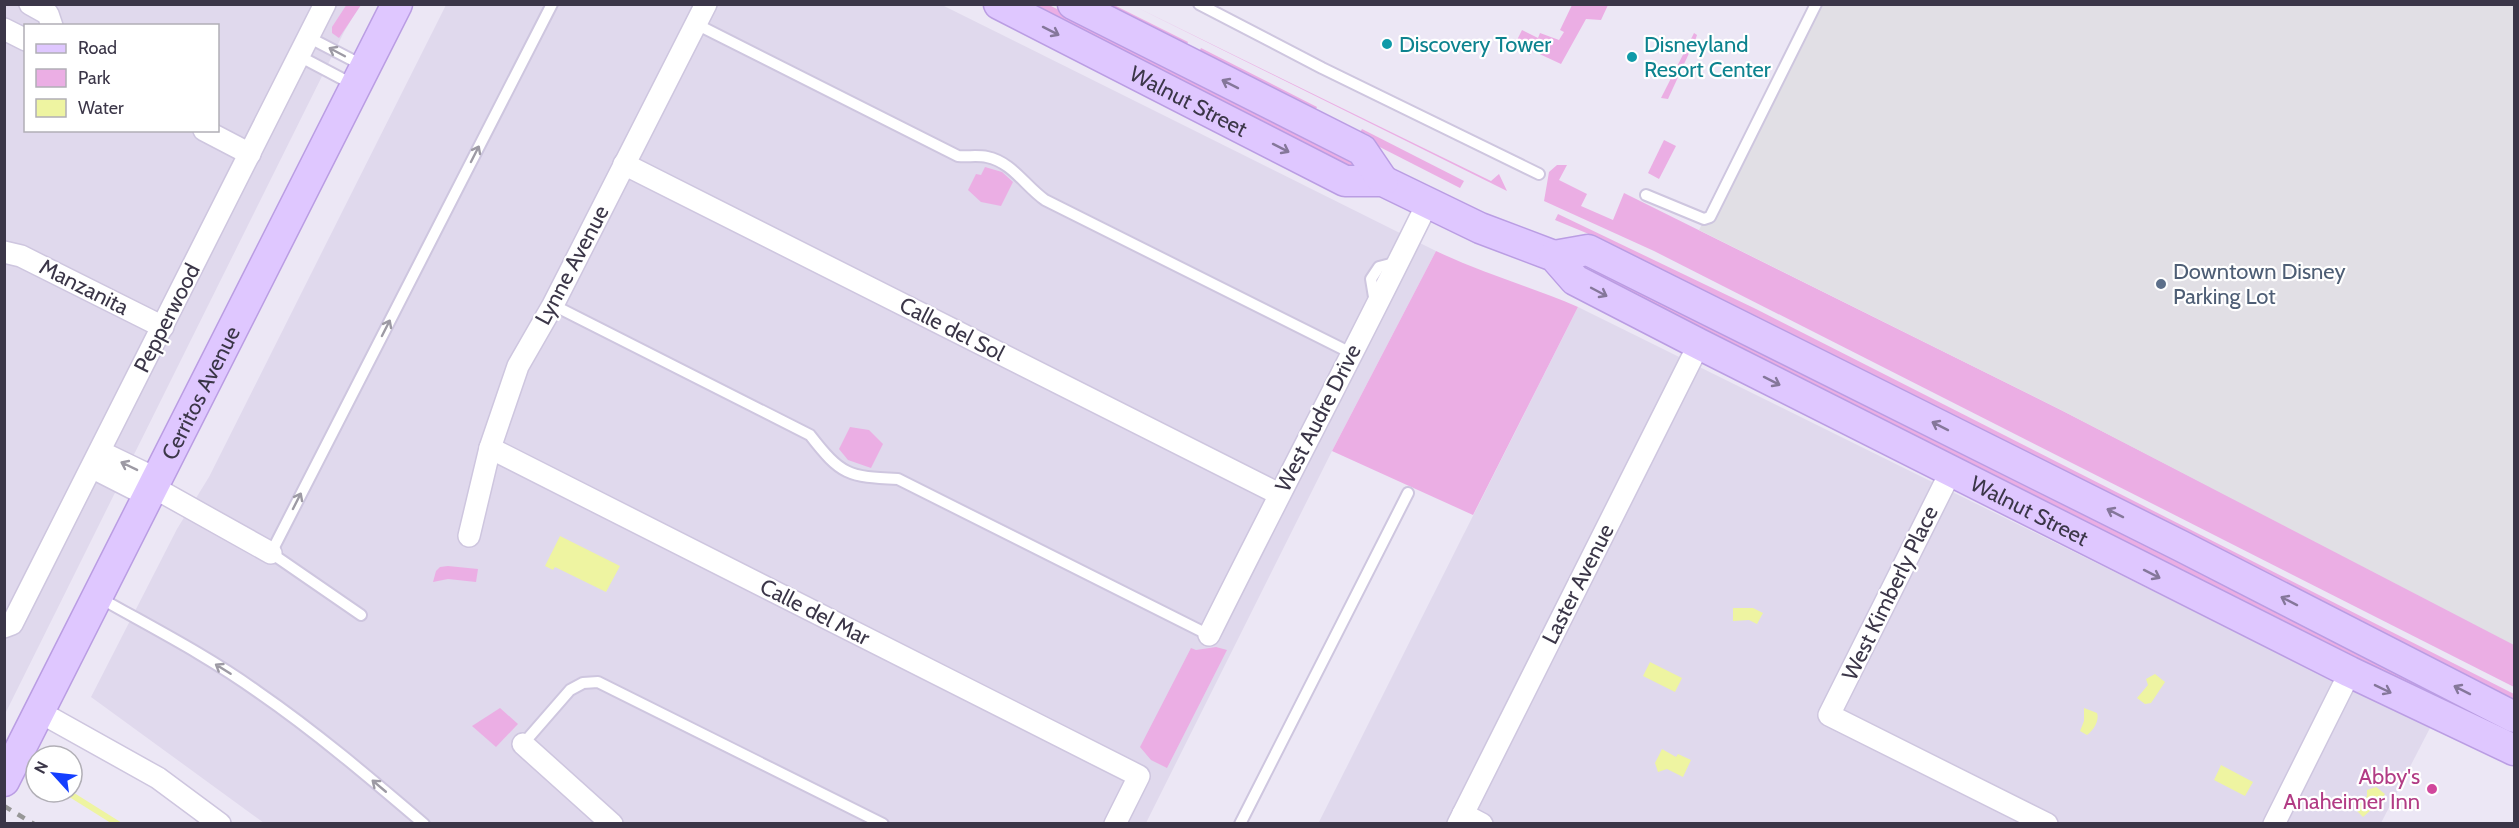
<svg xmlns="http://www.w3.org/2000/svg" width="2519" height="828" font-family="Cabin,sans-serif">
  <rect width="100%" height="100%" fill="#ece7f5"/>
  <g fill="#e0d9ed" fill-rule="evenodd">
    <path d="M5 5H360L344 32 5 714ZM26 26H218V130H26Z"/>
    <polygon points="446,5 942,5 1436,251 1332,451 1146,823 264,823 91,697 177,529 209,477"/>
    <polygon points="1578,307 2430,728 2381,823 1318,824"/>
  </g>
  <g fill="#ebaee4">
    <polygon points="347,4 361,5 339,38 332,33 332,27"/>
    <polygon points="1023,5 1049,5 1354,158 1357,163 1352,169"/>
    <polygon points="1097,5 1114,5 1188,42 1186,46 1199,52 1201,48 1317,107 1314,113"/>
    <polygon points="1132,5 1491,181 1499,174 1507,191"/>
    <polygon points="1572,5 1608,5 1601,20 1586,19 1561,64 1533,51 1530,55 1514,46 1522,30 1538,38 1540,33 1559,40 1564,32 1560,30"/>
    <polygon points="1694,33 1697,35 1696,38 1668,99 1661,98"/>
    <polygon points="1362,129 1464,181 1460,188 1368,141 1370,136 1365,133 1362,138 1358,136"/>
    <polygon points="1664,140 1676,146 1659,179 1648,173"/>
    <polygon points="1557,165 1567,165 1559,180 1587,194 1581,206 1613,220 1624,193 2061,410 2514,643 2514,687 1654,251 1544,201 1549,172"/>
    <polygon points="985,167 1002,172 1013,182 1001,206 981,202 968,190 976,174 981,175"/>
    <polygon points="1558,214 1756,309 2514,694 2514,705 1989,435 1596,237 1555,220"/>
    <path d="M1436 251C1482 273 1531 287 1578 307L1473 515 1332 451Z"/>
    <polygon points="1585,261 2445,695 2444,700 2415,689 1612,286 1584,264"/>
    <polygon points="850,427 869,430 883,444 871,468 848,460 839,449"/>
    <polygon points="448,566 478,569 476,582 448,579 433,582 436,571 440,567"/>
    <polygon points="1216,647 1227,650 1167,768 1151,760 1140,747 1191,648 1196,650"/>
    <polygon points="500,708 518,724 496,747 472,726"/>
  </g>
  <polygon fill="#e1dfe5" points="1812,5 2514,5 2514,645 2061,410 1699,230"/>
  <g fill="#eef4a1">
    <polygon points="560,536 620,566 606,592 555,567 553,570 545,566"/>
    <polygon points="1733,608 1753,608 1763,613 1757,624 1749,620 1733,621"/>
    <polygon points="1650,662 1682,678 1675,692 1643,676"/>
    <polygon points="2155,674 2165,682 2151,703 2145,704 2137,698 2148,685 2146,679"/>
    <path d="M2084 708 2097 713C2100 720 2093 731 2087 735L2080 731 2084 721Z"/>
    <polygon points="1662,749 1676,757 1678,754 1691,760 1683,777 1667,769 1658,772 1655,763"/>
    <polygon points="2221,765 2253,782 2245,796 2214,780"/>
    <polygon points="2376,787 2385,794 2379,803 2363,817 2355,809 2367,796 2367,790"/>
  </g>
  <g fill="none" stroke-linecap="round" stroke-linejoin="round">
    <polyline stroke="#eef4a1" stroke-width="6" points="67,792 118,824"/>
    <g stroke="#cec6df" stroke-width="14">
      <g id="lane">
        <polyline points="1199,4 1322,68 1539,174"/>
        <path d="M696 24 958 156C967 157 978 155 987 157 1012 162 1025 186 1045 200L1351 353"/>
        <polyline points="308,37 362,65"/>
        <polyline points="299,56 354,85"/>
        <polyline points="1646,195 1704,219 1710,217 1816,4"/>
        <polyline points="1375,303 1371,279 1379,267 1398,262"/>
        <path d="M553 305 810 435C841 475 848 477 898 479L1209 635"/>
        <path d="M100 598C153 628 208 656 258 692 316 732 370 778 424 824"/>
        <polyline points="361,615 271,553 552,4"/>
        <polyline points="523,744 570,690 583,683 598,682 883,824"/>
        <polyline points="1240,824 1408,493"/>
      </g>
    </g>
    <g stroke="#cec6df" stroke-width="24">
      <g id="street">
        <polyline points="30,4 48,14 52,26"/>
        <polyline points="4,29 26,40"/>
        <polyline points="204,130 250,154"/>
        <polyline points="624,164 1279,494"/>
        <polyline points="4,252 21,256 163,327"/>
        <polyline points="490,448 1139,776 1115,824"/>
        <polyline points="101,452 157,479"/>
        <polyline points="93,468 148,496"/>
        <polyline points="1951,471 1829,715 2047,824"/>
        <polyline points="153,487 271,553"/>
        <polyline points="469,536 490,448 518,366 553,305 706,4"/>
        <polyline points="4,627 12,624 325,4"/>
        <path d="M1209 635C1281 490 1357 347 1428 202"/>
        <polyline points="38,711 158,778 220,824"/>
        <polyline points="523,744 612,824"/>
        <polyline points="1463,814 1482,824"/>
        <polyline points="1458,824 1699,344"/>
        <polyline points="2274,824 2350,672"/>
      </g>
    </g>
    <g stroke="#ba9de3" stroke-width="33">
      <g id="secondary">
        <path id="s1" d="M999 4 1345 181H1383L1480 228 1554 256 1575 280 1699 344 2350 672 2514 750"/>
        <polyline points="1073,4 1362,150 1383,181"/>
        <polyline points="1554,256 1588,250 2181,546 2514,717"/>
        <path id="s2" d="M4 781 397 4"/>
      </g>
    </g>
    <use href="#lane" stroke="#fff" stroke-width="10"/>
    <use href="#street" stroke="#fff" stroke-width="21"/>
    <use href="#secondary" stroke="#dfc7ff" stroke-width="30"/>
    <polyline stroke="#979797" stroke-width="4.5" stroke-dasharray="8 8" stroke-linecap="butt" points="4,806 34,824"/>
  </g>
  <defs><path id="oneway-shaft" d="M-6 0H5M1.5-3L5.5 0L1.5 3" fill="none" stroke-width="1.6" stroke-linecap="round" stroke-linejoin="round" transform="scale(1.5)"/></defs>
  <g stroke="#85779a">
    <use href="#oneway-shaft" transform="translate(1051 31) rotate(27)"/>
    <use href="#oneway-shaft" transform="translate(1230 84) rotate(-153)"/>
    <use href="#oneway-shaft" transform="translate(1281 148) rotate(27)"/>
    <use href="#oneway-shaft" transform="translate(1599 292) rotate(28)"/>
    <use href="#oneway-shaft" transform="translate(1772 381) rotate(27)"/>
    <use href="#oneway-shaft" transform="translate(1940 426) rotate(-153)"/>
    <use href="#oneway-shaft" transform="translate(2115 513) rotate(-153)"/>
    <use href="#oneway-shaft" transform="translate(2152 574) rotate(27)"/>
    <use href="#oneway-shaft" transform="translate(2289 601) rotate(-153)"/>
    <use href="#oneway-shaft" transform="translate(2383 689) rotate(26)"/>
    <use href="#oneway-shaft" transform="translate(2462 690) rotate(-153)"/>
  </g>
  <g stroke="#9d9aa4">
    <use href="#oneway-shaft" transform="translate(337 52) rotate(-152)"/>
    <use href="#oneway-shaft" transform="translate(475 154) rotate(-63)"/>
    <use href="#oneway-shaft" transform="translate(386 328) rotate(-63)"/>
    <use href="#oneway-shaft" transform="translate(129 466) rotate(-154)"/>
    <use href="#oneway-shaft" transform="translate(297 501) rotate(-63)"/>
    <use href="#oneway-shaft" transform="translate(223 669) rotate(-148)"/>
    <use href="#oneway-shaft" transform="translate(379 786) rotate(-140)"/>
  </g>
  <g fill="#0f9aa8" stroke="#fff" stroke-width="2">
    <circle cx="1387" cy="44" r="6"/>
    <circle cx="1632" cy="57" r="6"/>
  </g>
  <circle fill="#5c6f8a" stroke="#fff" stroke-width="2" cx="2161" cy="284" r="6"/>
  <circle fill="#d1479c" stroke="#fff" stroke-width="2" cx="2432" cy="789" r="6"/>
  <g text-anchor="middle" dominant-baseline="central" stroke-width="4.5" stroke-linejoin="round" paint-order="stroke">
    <g font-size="22" fill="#0d838f" stroke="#fff" text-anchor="start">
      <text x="1399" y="44">Discovery Tower</text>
      <text x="1644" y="44">Disneyland<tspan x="1644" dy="25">Resort Center</tspan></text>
    </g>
    <g font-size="22" fill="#3b3648" stroke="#fff">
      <text stroke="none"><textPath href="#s1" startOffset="213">Walnut Street</textPath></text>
      <text transform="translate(572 265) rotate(-62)">Lynne Avenue</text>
      <text transform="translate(84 287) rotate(27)">Manzanita</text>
      <text transform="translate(167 318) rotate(-63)">Pepperwood</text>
      <text transform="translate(952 329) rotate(27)">Calle del Sol</text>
      <text stroke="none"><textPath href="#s2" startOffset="435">Cerritos Avenue</textPath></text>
      <text transform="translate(1318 418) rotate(-63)">West Audre Drive</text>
      <text stroke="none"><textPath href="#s1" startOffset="1155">Walnut Street</textPath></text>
      <text transform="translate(1578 584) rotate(-63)">Laster Avenue</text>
      <text transform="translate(1890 593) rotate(-64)">West Kimberly Place</text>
      <text transform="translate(815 612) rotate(27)">Calle del Mar</text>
    </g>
    <g font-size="22" fill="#4e5e75" stroke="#fff" text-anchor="start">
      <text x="2173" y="271">Downtown Disney<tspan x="2173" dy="25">Parking Lot</tspan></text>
    </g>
    <g font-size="22" fill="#b23c85" stroke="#fff" text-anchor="end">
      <text x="2420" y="776">Abby's<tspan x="2420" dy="25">Anaheimer Inn</tspan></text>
    </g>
  </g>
  <rect width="2519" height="828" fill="none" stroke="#3b3648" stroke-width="12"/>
  <rect x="24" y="24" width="195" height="108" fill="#ffffff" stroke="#b1afb6" stroke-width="1.5"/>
  <rect x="36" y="44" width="30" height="9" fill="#dfc7ff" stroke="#b1afb6" stroke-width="1.5"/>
  <text x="78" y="54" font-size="18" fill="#3b3648">Road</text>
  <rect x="36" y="69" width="30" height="18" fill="#ebaee4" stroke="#b1afb6" stroke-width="1.5"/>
  <text x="78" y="84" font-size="18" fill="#3b3648">Park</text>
  <rect x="36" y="99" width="30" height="18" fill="#eef4a1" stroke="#b1afb6" stroke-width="1.5"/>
  <text x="78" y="114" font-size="18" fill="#3b3648">Water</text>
  <g transform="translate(54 774) rotate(297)"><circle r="28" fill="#ffffff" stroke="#b1afb6" stroke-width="1.5"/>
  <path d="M0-4.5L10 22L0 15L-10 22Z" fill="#143eff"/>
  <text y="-9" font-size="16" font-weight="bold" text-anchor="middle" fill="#3b3648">N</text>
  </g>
</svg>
